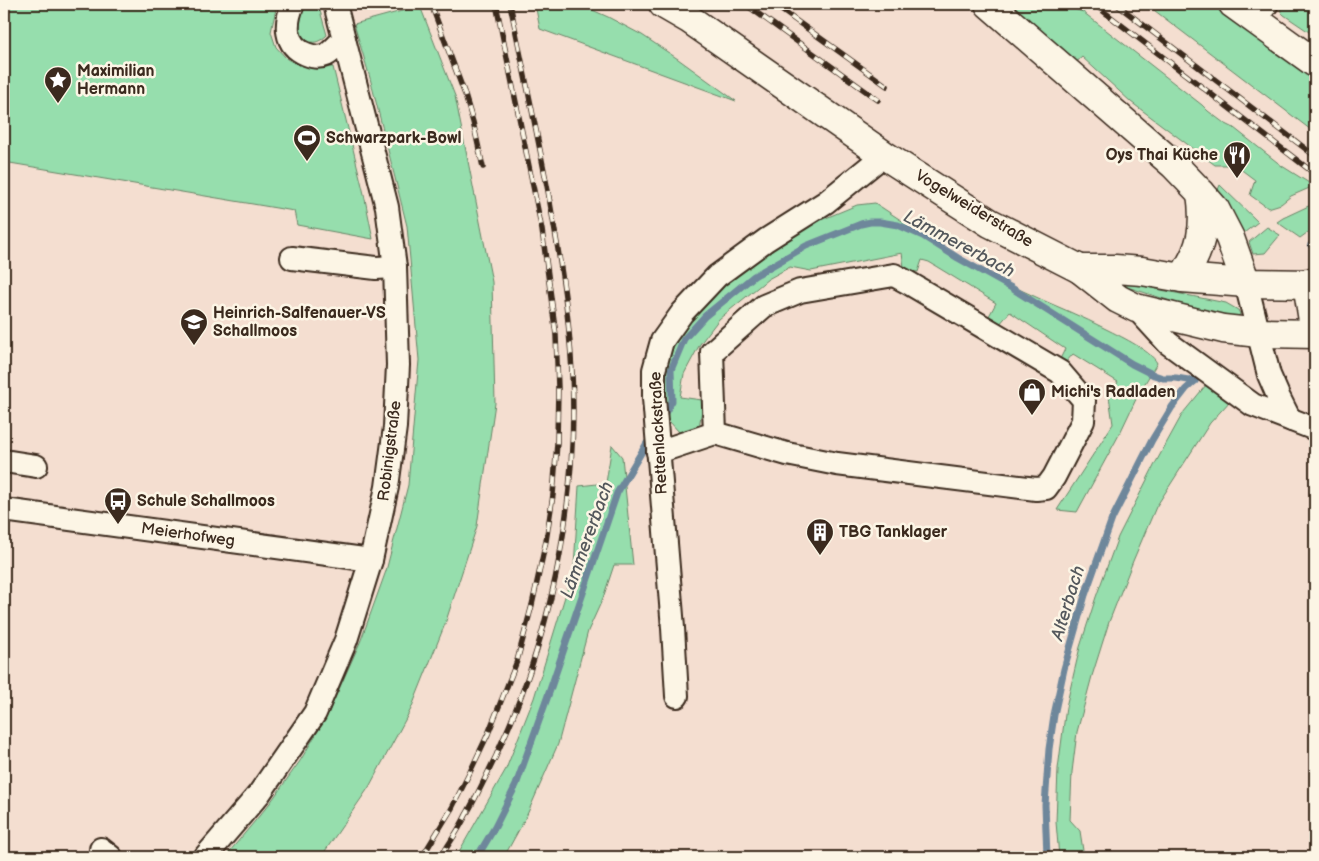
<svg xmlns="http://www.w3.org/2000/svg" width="1319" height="861" font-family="'Balsamiq Sans',sans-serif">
  <rect width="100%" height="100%" fill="#f4ded0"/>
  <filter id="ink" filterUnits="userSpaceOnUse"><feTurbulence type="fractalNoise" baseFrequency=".02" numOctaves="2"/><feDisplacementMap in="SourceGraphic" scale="10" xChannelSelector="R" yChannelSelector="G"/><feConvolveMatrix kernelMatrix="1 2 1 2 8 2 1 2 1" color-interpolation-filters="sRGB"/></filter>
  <g filter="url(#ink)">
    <g fill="#96dead" stroke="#688466">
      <polygon points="4,4 277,4 271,32 276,47 287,59 299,65 333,67 364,194 373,239 297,225 294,211 4,162"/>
      <path d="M309 4H318L327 35C316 46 307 44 299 32 299 22 300 10 309 4Z"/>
      <polygon points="535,4 579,4 608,17 642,35 678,59 736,101 540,29"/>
      <polygon points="1007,4 1067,4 1074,9 1083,12 1202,105 1208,111 1224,123 1234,128 1282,166 1314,186 1291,196 1281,204 1268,208 1250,195 1255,180 1235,165 1215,165 1131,102 1082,57 1073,65"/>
      <polygon points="1146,4 1212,4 1315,79 1315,133"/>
      <polygon points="1280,4 1315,4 1315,36 1284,15 1281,12"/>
      <polygon points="420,6 455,96 492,282 495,403 477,526 445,624 411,709 369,787 321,857 225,857 270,803 300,761 327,716 361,640 386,571 408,485 419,360 407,226 370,78 354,24"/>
      <polygon points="1220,185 1258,222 1240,236 1217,192"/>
      <path d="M875 203C923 235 971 266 1023 291 1052 305 1082 316 1110 331 1122 337 1151 351 1157 363L1138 395 1120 433 1077 512 1057 510 1113 424 1109 396 1118 382 1073 354 1066 362 1062 365 1059 361 1065 349 1010 312 999 325 989 319V316L996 303 929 262 922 260 918 272 910 271 904 267 902 253 811 271 790 267 768 279 719 319 700 344 684 374 680 397 702 400V410L699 427 680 433 669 421 660 402 662 378 671 348 686 323 712 295 740 270 782 243 821 220 857 205Z"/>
      <polygon points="1315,203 1315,222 1312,225 1311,230 1300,238 1277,222 1283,218"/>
      <polygon points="1267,227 1280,235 1265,253 1253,254 1249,242"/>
      <polygon points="1122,280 1151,288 1226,303 1238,310 1240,314 1238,318 1183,305 1121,285 1120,284"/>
      <polygon points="1206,385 1231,400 1210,423 1156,507 1133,561 1109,622 1092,676 1077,732 1072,772 1070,820 1080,831 1084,857 1059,857 1056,822 1058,769 1066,707 1080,647 1096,597 1118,537 1156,462 1183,413"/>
      <polygon points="612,445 622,457 633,565 614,565 603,598 588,631 558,744 526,817 504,857 456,857 506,769 534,698 574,567 579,486 606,483"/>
    </g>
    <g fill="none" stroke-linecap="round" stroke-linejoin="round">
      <g stroke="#6e879b" stroke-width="7">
        <polyline points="1311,245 1315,240"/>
        <polyline points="662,418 672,401 671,370 684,339 705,316 754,276 806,246 861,224 870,222 880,222 898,225 923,236 958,258 1010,287 1132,364 1154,375 1163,378 1176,378 1195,381"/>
        <polyline points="477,857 495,827 516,785 550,690 617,493 650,438"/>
        <polyline points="1047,857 1045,805 1049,749 1054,715 1064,669 1085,595 1112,519 1152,440 1172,407 1186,389 1195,381"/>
      </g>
      <g stroke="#3b2a1e" stroke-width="26">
        <g id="minor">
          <path d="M293 4C285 23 284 45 306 54 313 57 319 58 326 55 332 52 338 44 344 39"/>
          <polyline points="1255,19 1267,4"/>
          <polyline points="292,258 376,268 395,267"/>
          <polyline points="1246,283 1269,375 1279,398 1289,418 1292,420"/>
          <polyline points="1136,308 1168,343 1253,405 1315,429"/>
          <polyline points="658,452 715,433 787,454 837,464 1036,489 1046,488 1054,477 1083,421 1084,400 1060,372 907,282 894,275 800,291 764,306 712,352 715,433"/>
          <polyline points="4,461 36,466"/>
          <polyline points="4,510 371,560"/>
          <polyline points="677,696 673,628 654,398 654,370 662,341 682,313 717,276 766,240 826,202 884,155"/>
          <polyline points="101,849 111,857"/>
          <polyline points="205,857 259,794 315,713 346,640 371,560 387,487 395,427 398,365 395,267 387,207 335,4"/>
        </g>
      </g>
      <g stroke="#3b2a1e" stroke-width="31">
        <g id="major">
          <polyline points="663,4 689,19 884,155 990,223 1080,269 1118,299 1136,308 1223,329 1259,333 1315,334"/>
          <polyline points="989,4 1174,165 1201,193 1215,209 1230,238 1246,283"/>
          <polyline points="1233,4 1315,63"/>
          <polyline points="1080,269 1115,269 1142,271 1182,278 1246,283 1315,284"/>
          <path d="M1182 278C1202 249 1206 227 1201 193"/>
          <polyline points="1307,283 1315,333"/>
        </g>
      </g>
      <use href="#minor" stroke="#fcf5e5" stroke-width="22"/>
      <use href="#major" stroke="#fcf5e5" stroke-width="28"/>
      <g stroke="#3b2a1e" stroke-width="5.5">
        <g id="rail">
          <polyline points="431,4 464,92 473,122 483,167"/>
          <polyline points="745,4 878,100"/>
          <polyline points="773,4 887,86"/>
          <polyline points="1094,4 1315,174"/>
          <polyline points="1116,4 1315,156"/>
          <polyline points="422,857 452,808 470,772 488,734 517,661 532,605 546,541 553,495 557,443 558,388 556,335 542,230 496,4"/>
          <path d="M441 857C449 843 459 830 466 815 477 796 486 776 496 756 501 743 507 732 512 719 562 597 582 462 569 332 565 284 556 238 548 191 536 128 523 66 510 4"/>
        </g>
      </g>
      <use href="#rail" stroke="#fcf5e5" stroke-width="4" stroke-dasharray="11" stroke-linecap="butt"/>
    </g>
  </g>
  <defs>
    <g id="sight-pin" transform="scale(1.4375)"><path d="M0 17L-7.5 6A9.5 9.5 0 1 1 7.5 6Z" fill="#3b2a1e" stroke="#fcf5e5"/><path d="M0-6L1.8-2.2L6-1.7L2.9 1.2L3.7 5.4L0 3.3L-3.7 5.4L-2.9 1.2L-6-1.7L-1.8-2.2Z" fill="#fff"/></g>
    <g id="stadium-pin" transform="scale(1.4375)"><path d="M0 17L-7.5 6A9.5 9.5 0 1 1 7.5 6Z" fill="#3b2a1e" stroke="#fcf5e5"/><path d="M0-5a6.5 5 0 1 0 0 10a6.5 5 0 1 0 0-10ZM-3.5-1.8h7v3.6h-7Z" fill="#fff"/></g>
    <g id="restaurant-pin" transform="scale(1.4375)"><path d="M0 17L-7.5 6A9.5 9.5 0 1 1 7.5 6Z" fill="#3b2a1e" stroke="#fcf5e5"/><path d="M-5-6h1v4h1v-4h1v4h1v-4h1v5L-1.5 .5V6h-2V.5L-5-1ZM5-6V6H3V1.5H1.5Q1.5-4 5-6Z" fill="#fff"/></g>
    <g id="school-pin" transform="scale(1.4375)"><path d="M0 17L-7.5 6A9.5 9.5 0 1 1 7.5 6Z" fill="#3b2a1e" stroke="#fcf5e5"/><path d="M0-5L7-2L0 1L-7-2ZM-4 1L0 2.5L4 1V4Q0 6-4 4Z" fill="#fff"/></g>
    <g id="shop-pin" transform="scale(1.4375)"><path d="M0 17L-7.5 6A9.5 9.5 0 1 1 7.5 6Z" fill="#3b2a1e" stroke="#fcf5e5"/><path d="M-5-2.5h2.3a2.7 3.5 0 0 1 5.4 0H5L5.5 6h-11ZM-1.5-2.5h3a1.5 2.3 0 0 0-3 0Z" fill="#fff"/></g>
    <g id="bus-pin" transform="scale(1.4375)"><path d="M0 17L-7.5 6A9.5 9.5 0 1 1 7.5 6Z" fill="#3b2a1e" stroke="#fcf5e5"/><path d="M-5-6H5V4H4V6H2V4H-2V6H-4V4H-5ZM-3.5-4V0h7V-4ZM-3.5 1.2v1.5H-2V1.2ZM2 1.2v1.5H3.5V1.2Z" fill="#fff"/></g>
    <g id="building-pin" transform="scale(1.4375)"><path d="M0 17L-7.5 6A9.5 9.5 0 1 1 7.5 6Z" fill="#3b2a1e" stroke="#fcf5e5"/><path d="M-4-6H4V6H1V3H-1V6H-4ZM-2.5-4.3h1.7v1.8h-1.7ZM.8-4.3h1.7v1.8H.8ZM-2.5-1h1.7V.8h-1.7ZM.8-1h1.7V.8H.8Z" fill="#fff"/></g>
  </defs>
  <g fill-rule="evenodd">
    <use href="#sight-pin" x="58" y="80"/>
    <use href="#stadium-pin" x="307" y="138"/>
    <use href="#restaurant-pin" x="1237" y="155"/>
    <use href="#school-pin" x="194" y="322"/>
    <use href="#shop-pin" x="1032" y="392"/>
    <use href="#bus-pin" x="118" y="501"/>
    <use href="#building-pin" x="820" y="532"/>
  </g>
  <g text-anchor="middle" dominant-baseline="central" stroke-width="5" stroke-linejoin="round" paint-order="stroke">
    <g font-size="16" font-weight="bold" fill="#3b2a1e" stroke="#fcf5e5" text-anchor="start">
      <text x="77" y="71">Maximilian<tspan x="77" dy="18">Hermann</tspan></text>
      <text x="326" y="138">Schwarzpark-Bowl</text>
      <text x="1218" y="155" text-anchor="end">Oys Thai Küche</text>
      <text x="213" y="313">Heinrich-Salfenauer-VS<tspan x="213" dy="18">Schallmoos</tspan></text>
      <text x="1051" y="392">Michi's Radladen</text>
      <text x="137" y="501">Schule Schallmoos</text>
      <text x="839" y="532">TBG Tanklager</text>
    </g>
    <g font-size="16" fill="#3b2a1e" stroke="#fcf5e5">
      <text transform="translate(974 209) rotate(31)">Vogelweiderstraße</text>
      <text transform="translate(659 433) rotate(-93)">Rettenlackstraße</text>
      <text transform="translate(390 451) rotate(-83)">Robinigstraße</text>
      <text transform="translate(188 535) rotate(8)">Meierhofweg</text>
    </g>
    <g font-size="18" font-style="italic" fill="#54585c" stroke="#fcf5e5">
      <text transform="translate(959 244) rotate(28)">Lämmererbach</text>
      <text transform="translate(587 540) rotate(-70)">Lämmererbach</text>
      <text transform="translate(1068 603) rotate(-73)">Alterbach</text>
    </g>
  </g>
  <rect width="1319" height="861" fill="none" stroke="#fcf5e5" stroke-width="20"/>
  <rect x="10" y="10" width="1299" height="841" fill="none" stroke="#3b2a1e" stroke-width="2" filter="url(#ink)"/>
</svg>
